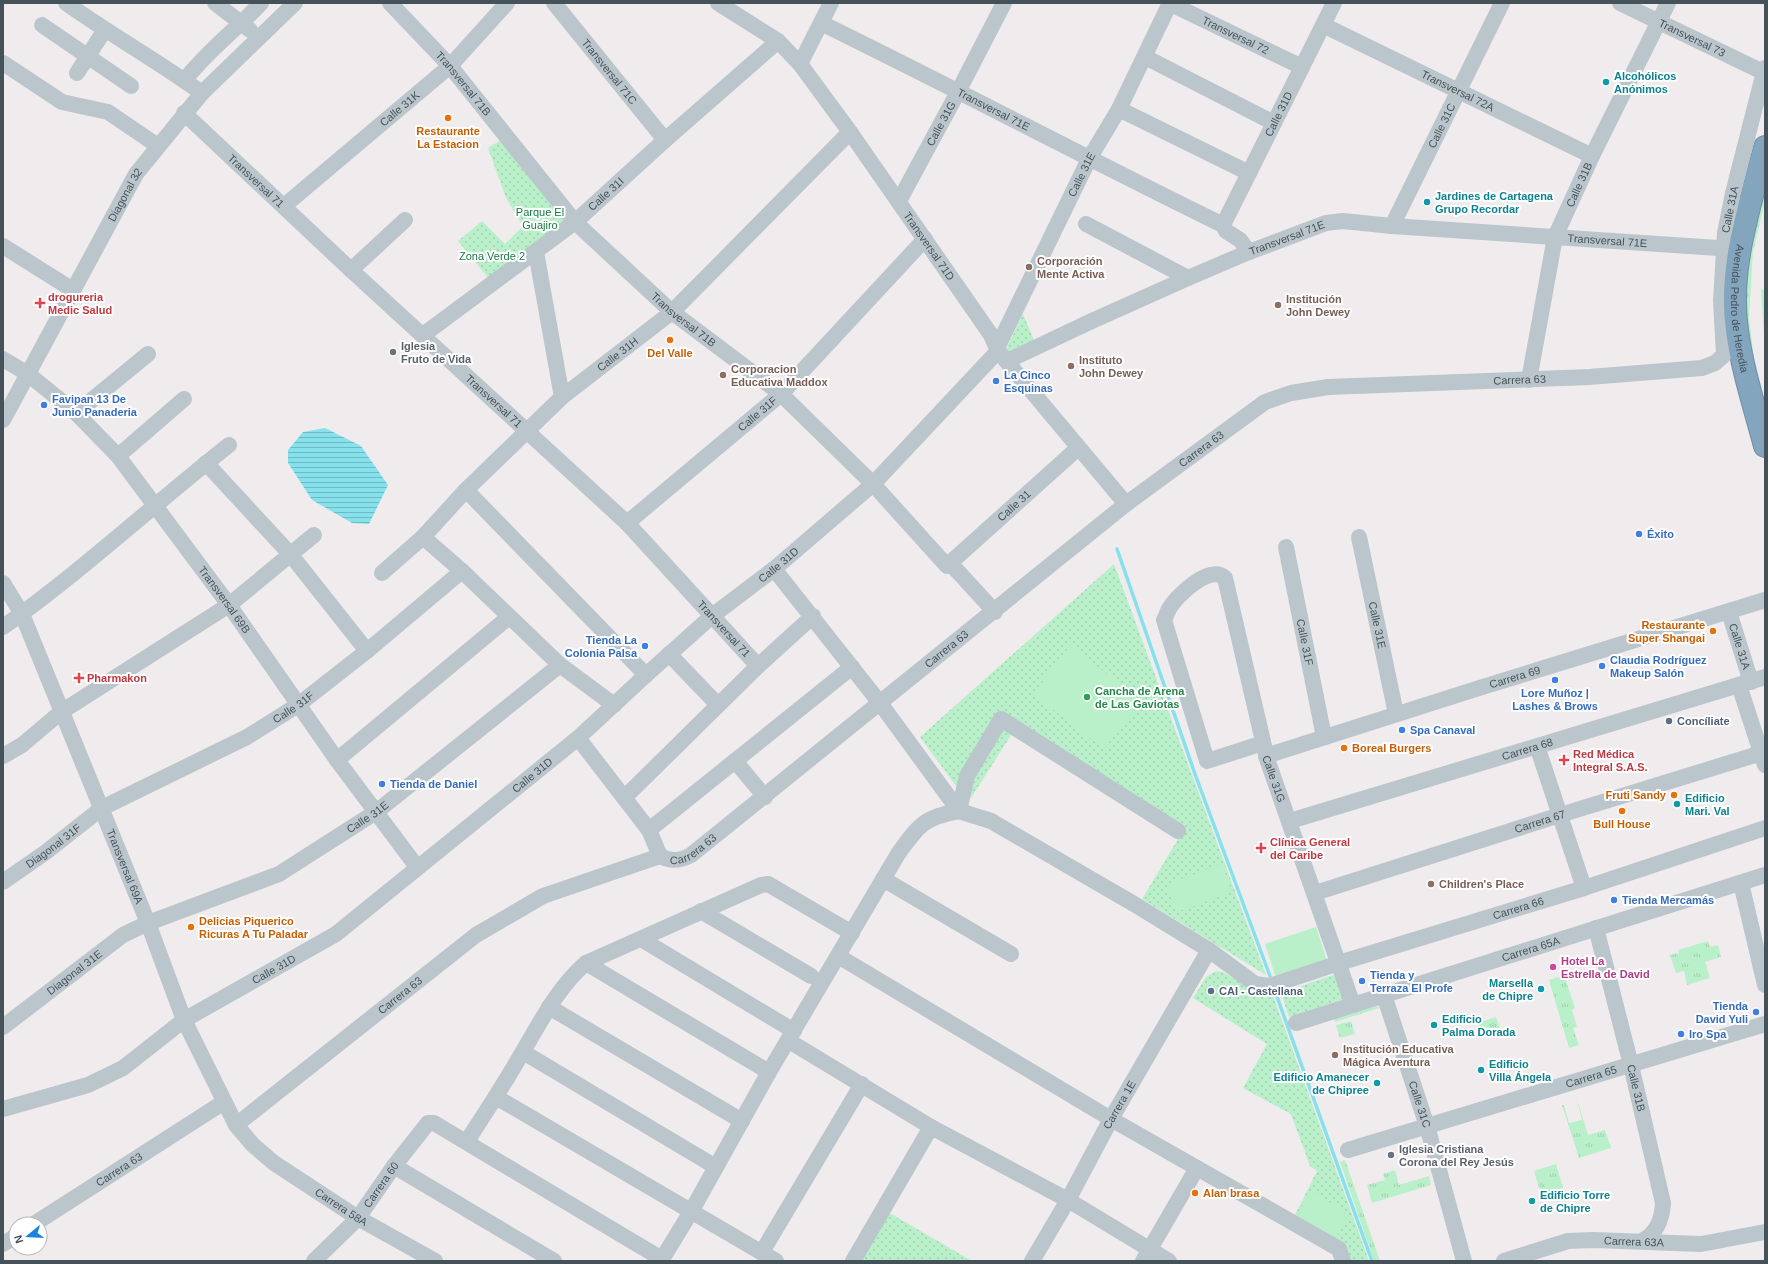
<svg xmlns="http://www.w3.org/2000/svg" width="1768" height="1264" font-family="Helvetica,sans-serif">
  <defs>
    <pattern id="grass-tufts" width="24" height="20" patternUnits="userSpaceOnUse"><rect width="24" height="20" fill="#b9efc9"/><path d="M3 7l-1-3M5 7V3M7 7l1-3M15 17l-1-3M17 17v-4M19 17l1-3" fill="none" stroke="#a0cfaf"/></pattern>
    <pattern id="park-dots" width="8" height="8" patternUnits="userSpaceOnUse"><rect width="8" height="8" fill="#b9efc9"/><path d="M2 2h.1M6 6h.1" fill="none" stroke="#a0cfaf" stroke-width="1.8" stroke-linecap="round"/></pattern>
    <pattern id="water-rules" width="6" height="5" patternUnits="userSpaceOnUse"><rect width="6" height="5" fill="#86e1ec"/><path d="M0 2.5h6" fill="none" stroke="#6fb9c2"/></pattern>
  </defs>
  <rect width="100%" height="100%" fill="#f0eced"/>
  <g fill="url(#grass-tufts)">
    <polygon points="1765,168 1765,201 1753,252 1749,317 1753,352 1748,353 1741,314 1745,254"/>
    <polygon points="1765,289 1765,348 1761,290"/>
    <polygon points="1708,941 1710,947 1718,945 1721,957 1705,962 1710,978 1687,985 1684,971 1676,973 1670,955 1679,953 1678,950"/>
    <polygon points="1564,975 1575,1008 1572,1010 1577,1027 1573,1028 1579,1045 1569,1048 1549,980"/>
    <polygon points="1378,1006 1379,1008 1335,1022 1333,1017"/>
    <polygon points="1496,1017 1501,1031 1482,1037 1477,1023"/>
    <polygon points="1351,1021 1355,1034 1340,1038 1336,1025"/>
    <polygon points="1576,1096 1588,1135 1605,1130 1611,1148 1579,1158 1562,1105 1564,1105 1569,1123 1582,1120"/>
    <polygon points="1345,1160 1380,1261 1374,1261 1340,1162"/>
    <polygon points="1556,1164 1563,1188 1541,1194 1534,1171"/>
    <polygon points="1395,1170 1399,1185 1429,1176 1431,1185 1372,1203 1367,1185 1385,1180 1383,1174"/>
  </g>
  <g fill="url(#park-dots)">
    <polygon points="501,140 566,223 490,280 458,241 482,221 505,244 523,226 506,198 488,148"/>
    <polygon points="1023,314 1034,340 1004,353"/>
    <polygon points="1114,564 1266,975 1142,899 1184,829 1018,724 971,798 959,790 920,737"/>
    <polygon points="1216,971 1223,972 1255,991 1272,993 1369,1261 1350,1261 1293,1219 1317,1171 1310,1166 1291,1114 1243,1088 1267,1044 1193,998 1206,977"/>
    <polygon points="1333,975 1337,977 1345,999 1289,1017 1281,993"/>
    <polygon points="888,1212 972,1261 859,1261"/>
  </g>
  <g fill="#b9efc9">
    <polygon points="1070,645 1141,701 1104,749 1033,694"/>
    <polygon points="1222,864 1232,892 1177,912 1167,884"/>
    <polygon points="1316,927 1327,961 1276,978 1265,944"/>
    <polygon points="1310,1191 1349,1213 1335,1240 1295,1218"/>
  </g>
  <polygon fill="url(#water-rules)" points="325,428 361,446 388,485 369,524 352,523 312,500 288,463 288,450 303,432"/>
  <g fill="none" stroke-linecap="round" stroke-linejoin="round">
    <g stroke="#86e1ec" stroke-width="3.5">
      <polyline points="1117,549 1195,774 1270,976"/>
      <polyline points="1276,994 1372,1261"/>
    </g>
    <g stroke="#6f90a8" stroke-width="24">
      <g id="highway">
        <path id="s43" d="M1765 147C1750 206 1728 268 1737 330 1742 369 1755 408 1765 446"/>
      </g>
    </g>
    <g stroke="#bbc6cc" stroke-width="16">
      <path d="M66 3C111 35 158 61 202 93"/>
      <polyline points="215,3 250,30"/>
      <path id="s1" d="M390 3 450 66 575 222 672 312 781 394 873 484 947 566 950 563 995 612"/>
      <path id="s2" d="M554 3 665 140"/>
      <path id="s3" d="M718 3 778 41 800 64 850 132 991 335 998 351 1126 504"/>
      <path id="s4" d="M1169 3 1302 67"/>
      <path id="s5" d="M1620 3 1765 73"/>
      <path id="s6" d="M821 23C956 89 1088 159 1223 225L1226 231 1240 240 1249 252"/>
      <polyline points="42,25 131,86"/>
      <path id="s7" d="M1323 25 1592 156"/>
      <polyline points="1145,57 1274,123"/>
      <polyline points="3,63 62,102 108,112 158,146"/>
      <polyline points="800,64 831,3"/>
      <polyline points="77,73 104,31"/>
      <path d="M185 80C206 52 237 29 261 3"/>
      <polyline points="1119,109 1249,173"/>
      <path id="s8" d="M184 113 351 270 627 523 758 666"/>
      <path id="s9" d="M899 201 959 90 1004 3"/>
      <path id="s10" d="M284 206 450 66 507 3"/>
      <polyline points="1086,224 1188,278"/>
      <path id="s11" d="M1223 225 1334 3"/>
      <path id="s12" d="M1392 226 1502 3"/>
      <polyline points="3,246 73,290"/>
      <polyline points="536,252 562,397"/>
      <polyline points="351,270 405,220"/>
      <path id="s13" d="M423 335 575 222 665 140 778 41"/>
      <path id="s14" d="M997 348 1089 159 1119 109 1170 3"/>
      <path id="s15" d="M3 359 28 374 76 413 118 456 229 605 337 760 417 867"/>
      <path id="s16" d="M1007 361 1094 320 1188 278 1249 252 1326 223 1343 221 1392 226 1733 249"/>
      <path id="s17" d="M1529 380 1555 237 1592 156 1668 3"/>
      <polyline points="76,413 148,354"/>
      <path id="s18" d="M3 420 136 174 202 93 295 3"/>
      <polyline points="118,456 184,399"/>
      <polyline points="206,463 291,555 367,651"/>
      <polyline points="466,490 646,675"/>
      <path id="s19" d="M627 523 781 394 925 239"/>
      <polyline points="423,537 462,571 560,665 614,705"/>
      <path id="s20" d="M1359 537 1396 714"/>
      <path id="s21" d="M1286 547 1324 737"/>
      <path id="s22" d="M950 563 1078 448"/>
      <path id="s23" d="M774 569 880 703 959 811 991 821 1134 904 1209 950 1255 984 1270 986 1339 963 1584 888 1765 828"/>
      <path id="s24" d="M382 573 423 537 466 490 562 397 672 312 850 132"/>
      <path id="s25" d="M3 583 22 614 148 923 184 1020 236 1125 253 1145 274 1163 358 1218 435 1261"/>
      <path id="s26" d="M1729 612 1751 682"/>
      <path d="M3 627C82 571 153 505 229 445"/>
      <polyline points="669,654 718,705"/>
      <polyline points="1739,685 1765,765"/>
      <polyline points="578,738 649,830 660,856"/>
      <path id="s27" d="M1263 743 1207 761 1164 620C1166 617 1167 612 1169 609 1177 595 1210 564 1225 578L1265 750 1266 756 1353 1005"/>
      <polyline points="1537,746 1584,888"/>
      <polyline points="3,756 22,745 61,712 229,605 314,535"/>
      <path id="s28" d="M1266 756 1476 689 1765 600"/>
      <polyline points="337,760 509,617"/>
      <polyline points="735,761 765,797"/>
      <polyline points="624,798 758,666 813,616"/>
      <path id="s29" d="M1290 821 1765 677"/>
      <polyline points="649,830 852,667"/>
      <polyline points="883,879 1011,954"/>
      <path id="s30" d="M3 882 46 852 102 808 247 737 298 705 367 651 462 571"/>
      <polyline points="1741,883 1765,985"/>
      <path id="s31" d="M1315 893 1560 815 1765 752"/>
      <polyline points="701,911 811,976"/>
      <path id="s32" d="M1596 928 1631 1065 1663 1203C1662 1220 1657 1233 1642 1241"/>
      <polyline points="641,939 794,1031"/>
      <polyline points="838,956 1111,1119 1339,1249 1343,1261"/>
      <polyline points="586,963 769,1072"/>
      <path id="s33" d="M1384 995 1427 1126 1464 1261"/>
      <polyline points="549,1007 742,1121"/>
      <path id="s34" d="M1296 1023 1765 875"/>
      <path id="s35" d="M3 1027 123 935 148 923 279 874 376 812 560 665"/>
      <polyline points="789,1041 931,1127 1068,1200 1169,1261"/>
      <polyline points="523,1052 716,1167"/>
      <polyline points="496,1097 776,1261"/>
      <path id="s36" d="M3 1109 88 1085 123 1068 184 1020 336 934 578 738 646 675 712 616 774 569 873 484 998 351"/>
      <path id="s37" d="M236 1125 476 935 543 896 660 856C671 862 680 861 691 855L1126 504 1265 402 1291 393 1328 387 1589 377 1702 368 1715 363 1724 355 1721 301 1725 233 1733 193 1765 68"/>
      <path d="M467 1141C486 1112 505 1083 522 1053 541 1021 558 987 586 963L761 885 768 884 852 933"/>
      <path id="s38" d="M1348 1150 1765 1024"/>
      <polyline points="394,1166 554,1261"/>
      <path id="s39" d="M34 1224 224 1102"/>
      <polyline points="3,1244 16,1236"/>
      <polyline points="762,1252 862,1084"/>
      <path id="s40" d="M314 1261 358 1218 394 1166 428 1123H434L662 1259"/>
      <path d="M661 1261 692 1210 769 1072 898 854C918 826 924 817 959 811L967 776 1001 719 1178 831"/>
      <polyline points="853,1261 931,1127"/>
      <path id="s41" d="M1032 1261 1068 1200 1111 1119 1209 950"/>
      <polyline points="1143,1261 1197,1168"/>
      <path id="s42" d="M1504 1261 1568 1241 1594 1240 1701 1244 1765 1232"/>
    </g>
    <use href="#highway" stroke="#83a5bd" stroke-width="22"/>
  </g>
  <g fill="#0f9aa8" stroke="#fff" stroke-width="1.5">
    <circle cx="1606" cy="82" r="4"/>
    <circle cx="1427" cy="202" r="4"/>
    <circle cx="1677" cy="804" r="4"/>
    <circle cx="1541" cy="989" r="4"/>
    <circle cx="1434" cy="1025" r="4"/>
    <circle cx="1481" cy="1070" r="4"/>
    <circle cx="1377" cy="1083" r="4"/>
    <circle cx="1532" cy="1201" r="4"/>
  </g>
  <g fill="#e8710a" stroke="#fff" stroke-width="1.5">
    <circle cx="448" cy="118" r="4"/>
    <circle cx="670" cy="340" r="4"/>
    <circle cx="1713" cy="631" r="4"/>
    <circle cx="1344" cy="748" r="4"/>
    <circle cx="1674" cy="795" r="4"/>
    <circle cx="1622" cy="811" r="4"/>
    <circle cx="191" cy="927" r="4"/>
    <circle cx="1195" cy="1193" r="4"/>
  </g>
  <g fill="#8d6e63" stroke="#fff" stroke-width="1.5">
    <circle cx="1029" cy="267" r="4"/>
    <circle cx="1278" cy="305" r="4"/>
    <circle cx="1071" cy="366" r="4"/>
    <circle cx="723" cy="375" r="4"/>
    <circle cx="1431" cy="884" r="4"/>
    <circle cx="1335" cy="1055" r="4"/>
  </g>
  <g fill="#e0444e" stroke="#fff" stroke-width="1.5">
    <path d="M38 297h4v4h4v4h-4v4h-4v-4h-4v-4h4z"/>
    <path d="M77 672h4v4h4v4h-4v4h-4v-4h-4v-4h4z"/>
    <path d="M1562 754h4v4h4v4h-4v4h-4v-4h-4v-4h4z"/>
    <path d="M1259 842h4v4h4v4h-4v4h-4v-4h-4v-4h4z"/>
  </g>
  <g fill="#6b7280" stroke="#fff" stroke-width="1.5">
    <circle cx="393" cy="352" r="4"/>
    <circle cx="1391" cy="1155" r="4"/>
  </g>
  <g fill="#3f7fe0" stroke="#fff" stroke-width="1.5">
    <circle cx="996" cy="381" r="4"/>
    <circle cx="44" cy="405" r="4"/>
    <circle cx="1639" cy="534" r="4"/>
    <circle cx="645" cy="646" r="4"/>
    <circle cx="1602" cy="666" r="4"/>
    <circle cx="1555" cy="680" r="4"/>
    <circle cx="1402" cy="730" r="4"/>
    <circle cx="382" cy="784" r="4"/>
    <circle cx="1614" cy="900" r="4"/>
    <circle cx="1362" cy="981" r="4"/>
    <circle cx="1756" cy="1012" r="4"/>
    <circle cx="1681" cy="1034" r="4"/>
  </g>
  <circle fill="#2e9e5b" stroke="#fff" stroke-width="1.5" cx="1087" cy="697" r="4"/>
  <g fill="#5c6f8a" stroke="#fff" stroke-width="1.5">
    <circle cx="1669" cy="721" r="4"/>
    <circle cx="1211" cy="991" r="4"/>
  </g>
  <circle fill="#d1479c" stroke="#fff" stroke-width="1.5" cx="1553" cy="967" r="4"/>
  <g text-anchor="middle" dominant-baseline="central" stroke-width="4" stroke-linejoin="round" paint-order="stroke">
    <g font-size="11" fill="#45525a" stroke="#fff">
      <text stroke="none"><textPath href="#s4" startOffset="74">Transversal 72</textPath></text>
      <text stroke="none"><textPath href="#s5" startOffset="80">Transversal 73</textPath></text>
      <text stroke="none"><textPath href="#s2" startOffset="88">Transversal 71C</textPath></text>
      <text stroke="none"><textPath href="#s1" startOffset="109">Transversal 71B</textPath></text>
      <text stroke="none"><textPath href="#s7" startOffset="150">Transversal 72A</textPath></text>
      <text stroke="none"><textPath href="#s10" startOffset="151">Calle 31K</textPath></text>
      <text stroke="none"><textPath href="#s6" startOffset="193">Transversal 71E</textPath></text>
      <text stroke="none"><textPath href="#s11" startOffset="124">Calle 31D</textPath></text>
      <text stroke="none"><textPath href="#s9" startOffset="88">Calle 31G</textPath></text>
      <text stroke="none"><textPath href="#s12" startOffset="112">Calle 31C</textPath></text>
      <text stroke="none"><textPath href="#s14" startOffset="193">Calle 31E</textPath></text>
      <text stroke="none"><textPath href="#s8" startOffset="99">Transversal 71</textPath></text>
      <text stroke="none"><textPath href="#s17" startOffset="203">Calle 31B</textPath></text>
      <text stroke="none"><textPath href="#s13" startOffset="231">Calle 31I</textPath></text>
      <text stroke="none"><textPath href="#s18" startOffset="256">Diagonal 32</textPath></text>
      <text stroke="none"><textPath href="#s37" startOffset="1883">Calle 31A</textPath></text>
      <text stroke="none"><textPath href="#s16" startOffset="306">Transversal 71E</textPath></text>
      <text stroke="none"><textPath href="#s16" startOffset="630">Transversal 71E</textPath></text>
      <text stroke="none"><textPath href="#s3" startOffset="326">Transversal 71D</textPath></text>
      <text stroke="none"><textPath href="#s43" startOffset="165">Avenida Pedro de Heredia</textPath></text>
      <text stroke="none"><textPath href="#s1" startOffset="433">Transversal 71B</textPath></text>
      <text stroke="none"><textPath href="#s24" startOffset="322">Calle 31H</textPath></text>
      <text stroke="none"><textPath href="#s37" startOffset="1528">Carrera 63</textPath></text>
      <text stroke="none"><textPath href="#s8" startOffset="423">Transversal 71</textPath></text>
      <text stroke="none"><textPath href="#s19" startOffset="170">Calle 31F</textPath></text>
      <text stroke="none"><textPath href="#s37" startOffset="1192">Carrera 63</textPath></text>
      <text stroke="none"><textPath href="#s22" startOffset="86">Calle 31</textPath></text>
      <text stroke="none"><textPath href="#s36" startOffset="956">Calle 31D</textPath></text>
      <text stroke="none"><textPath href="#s15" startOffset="330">Transversal 69B</textPath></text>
      <text stroke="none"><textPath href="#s20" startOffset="90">Calle 31E</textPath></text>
      <text stroke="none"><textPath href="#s8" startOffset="747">Transversal 71</textPath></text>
      <text stroke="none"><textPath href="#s21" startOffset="97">Calle 31F</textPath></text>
      <text stroke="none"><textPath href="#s26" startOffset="36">Calle 31A</textPath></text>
      <text stroke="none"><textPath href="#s37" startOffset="868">Carrera 63</textPath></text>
      <text stroke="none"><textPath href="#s28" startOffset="261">Carrera 69</textPath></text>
      <text stroke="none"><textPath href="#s30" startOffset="340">Calle 31F</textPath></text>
      <text stroke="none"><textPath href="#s29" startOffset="248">Carrera 68</textPath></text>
      <text stroke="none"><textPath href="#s36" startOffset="632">Calle 31D</textPath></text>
      <text stroke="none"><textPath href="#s27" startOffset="495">Calle 31G</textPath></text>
      <text stroke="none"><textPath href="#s35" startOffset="424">Calle 31E</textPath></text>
      <text stroke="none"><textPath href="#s31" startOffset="236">Carrera 67</textPath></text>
      <text stroke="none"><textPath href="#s37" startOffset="544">Carrera 63</textPath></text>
      <text stroke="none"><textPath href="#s30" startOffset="62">Diagonal 31F</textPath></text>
      <text stroke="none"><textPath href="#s25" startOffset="309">Transversal 69A</textPath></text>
      <text stroke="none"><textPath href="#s23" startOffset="924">Carrera 66</textPath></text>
      <text stroke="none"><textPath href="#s34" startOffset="246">Carrera 65A</textPath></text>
      <text stroke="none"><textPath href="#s36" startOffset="308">Calle 31D</textPath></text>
      <text stroke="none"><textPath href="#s35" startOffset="90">Diagonal 31E</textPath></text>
      <text stroke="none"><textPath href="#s37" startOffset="209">Carrera 63</textPath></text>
      <text stroke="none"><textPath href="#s38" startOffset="254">Carrera 65</textPath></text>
      <text stroke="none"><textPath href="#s32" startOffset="165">Calle 31B</textPath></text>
      <text stroke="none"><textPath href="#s33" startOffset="115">Calle 31C</textPath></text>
      <text stroke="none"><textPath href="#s41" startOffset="179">Carrera 1E</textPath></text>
      <text stroke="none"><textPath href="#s39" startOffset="101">Carrera 63</textPath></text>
      <text stroke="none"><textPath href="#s40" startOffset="102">Carrera 60</textPath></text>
      <text stroke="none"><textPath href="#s25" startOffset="725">Carrera 58A</textPath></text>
      <text stroke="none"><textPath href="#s42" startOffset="133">Carrera 63A</textPath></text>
    </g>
    <g font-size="11" font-weight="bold" fill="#0d838f" stroke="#fff" text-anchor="start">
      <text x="1614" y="76">Alcohólicos<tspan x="1614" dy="13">Anónimos</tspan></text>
      <text x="1435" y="196">Jardines de Cartagena<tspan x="1435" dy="13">Grupo Recordar</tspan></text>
      <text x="1685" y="798">Edificio<tspan x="1685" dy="13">Mari. Val</tspan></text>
      <text x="1533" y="983" text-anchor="end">Marsella<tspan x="1533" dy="13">de Chipre</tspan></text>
      <text x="1442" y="1019">Edificio<tspan x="1442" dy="13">Palma Dorada</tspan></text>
      <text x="1489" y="1064">Edificio<tspan x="1489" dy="13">Villa Ángela</tspan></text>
      <text x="1369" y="1077" text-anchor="end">Edificio Amanecer<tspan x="1369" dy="13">de Chipree</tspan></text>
      <text x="1540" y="1195">Edificio Torre<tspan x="1540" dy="13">de Chipre</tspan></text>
    </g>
    <g font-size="11" font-weight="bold" fill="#c56008" stroke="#fff">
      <text x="448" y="131">Restaurante<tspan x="448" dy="13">La Estacion</tspan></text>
      <text x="670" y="353">Del Valle</text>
      <text x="1705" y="625" text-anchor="end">Restaurante<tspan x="1705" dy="13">Super Shangai</tspan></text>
      <text x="1352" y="748" text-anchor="start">Boreal Burgers</text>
      <text x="1666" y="795" text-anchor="end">Fruti Sandy</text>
      <text x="1622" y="824">Bull House</text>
      <text x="199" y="921" text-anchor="start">Delicias Piquerico<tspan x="199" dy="13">Ricuras A Tu Paladar</tspan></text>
      <text x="1203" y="1193" text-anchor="start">Alan brasa</text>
    </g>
    <g font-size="11" fill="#157c3f" stroke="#fff">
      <text x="540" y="212">Parque El<tspan x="540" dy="13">Guajiro</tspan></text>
      <text x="492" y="256">Zona Verde 2</text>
    </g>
    <g font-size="11" font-weight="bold" fill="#785e54" stroke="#fff" text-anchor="start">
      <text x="1037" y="261">Corporación<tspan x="1037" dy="13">Mente Activa</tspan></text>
      <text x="1286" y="299">Institución<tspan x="1286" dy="13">John Dewey</tspan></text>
      <text x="1079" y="360">Instituto<tspan x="1079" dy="13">John Dewey</tspan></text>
      <text x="731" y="369">Corporacion<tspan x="731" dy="13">Educativa Maddox</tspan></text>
      <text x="1439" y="884">Children's Place</text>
      <text x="1343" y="1049">Institución Educativa<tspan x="1343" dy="13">Mágica Aventura</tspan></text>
    </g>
    <g font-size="11" font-weight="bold" fill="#be3a42" stroke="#fff" text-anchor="start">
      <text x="48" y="297">drogureria<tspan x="48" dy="13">Medic Salud</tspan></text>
      <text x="87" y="678">Pharmakon</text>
      <text x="1573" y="754">Red Médica<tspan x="1573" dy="13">Integral S.A.S.</tspan></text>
      <text x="1270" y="842">Clínica General<tspan x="1270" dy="13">del Caribe</tspan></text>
    </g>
    <g font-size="11" font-weight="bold" fill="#5b616d" stroke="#fff" text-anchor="start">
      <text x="401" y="346">Iglesia<tspan x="401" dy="13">Fruto de Vida</tspan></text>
      <text x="1399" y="1149">Iglesia Cristiana<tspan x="1399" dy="13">Corona del Rey Jesús</tspan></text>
    </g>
    <g font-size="11" font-weight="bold" fill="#366cbe" stroke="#fff" text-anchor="start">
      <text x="1004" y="375">La Cinco<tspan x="1004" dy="13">Esquinas</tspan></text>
      <text x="52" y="399">Favipan 13 De<tspan x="52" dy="13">Junio Panaderia</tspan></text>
      <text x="1647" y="534">Éxito</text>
      <text x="637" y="640" text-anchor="end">Tienda La<tspan x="637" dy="13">Colonia Palsa</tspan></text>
      <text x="1610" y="660">Claudia Rodríguez<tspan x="1610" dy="13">Makeup Salón</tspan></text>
      <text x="1555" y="693" text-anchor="middle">Lore Muñoz |<tspan x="1555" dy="13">Lashes &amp; Brows</tspan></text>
      <text x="1410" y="730">Spa Canaval</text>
      <text x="390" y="784">Tienda de Daniel</text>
      <text x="1622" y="900">Tienda Mercamás</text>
      <text x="1370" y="975">Tienda y<tspan x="1370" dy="13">Terraza El Profe</tspan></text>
      <text x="1748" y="1006" text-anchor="end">Tienda<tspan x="1748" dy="13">David Yuli</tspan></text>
      <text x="1689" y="1034">Iro Spa</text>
    </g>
    <g font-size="11" font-weight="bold" fill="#27864d" stroke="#fff" text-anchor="start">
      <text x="1095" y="691">Cancha de Arena<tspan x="1095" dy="13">de Las Gaviotas</tspan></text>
    </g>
    <g font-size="11" font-weight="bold" fill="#4e5e75" stroke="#fff" text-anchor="start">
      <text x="1677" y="721">Concíliate</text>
      <text x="1219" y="991">CAI - Castellana</text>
    </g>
    <g font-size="11" font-weight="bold" fill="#b23c85" stroke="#fff" text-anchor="start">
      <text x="1561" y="961">Hotel La<tspan x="1561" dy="13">Estrella de David</tspan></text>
    </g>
  </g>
  <rect width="1768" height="1264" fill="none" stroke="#45525a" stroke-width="8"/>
  <g transform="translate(28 1236) rotate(252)"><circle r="19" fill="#ffffff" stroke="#b5babd"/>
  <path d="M0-3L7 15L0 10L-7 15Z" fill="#1782df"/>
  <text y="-6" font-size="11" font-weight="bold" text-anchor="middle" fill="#45525a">N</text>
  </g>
</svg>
